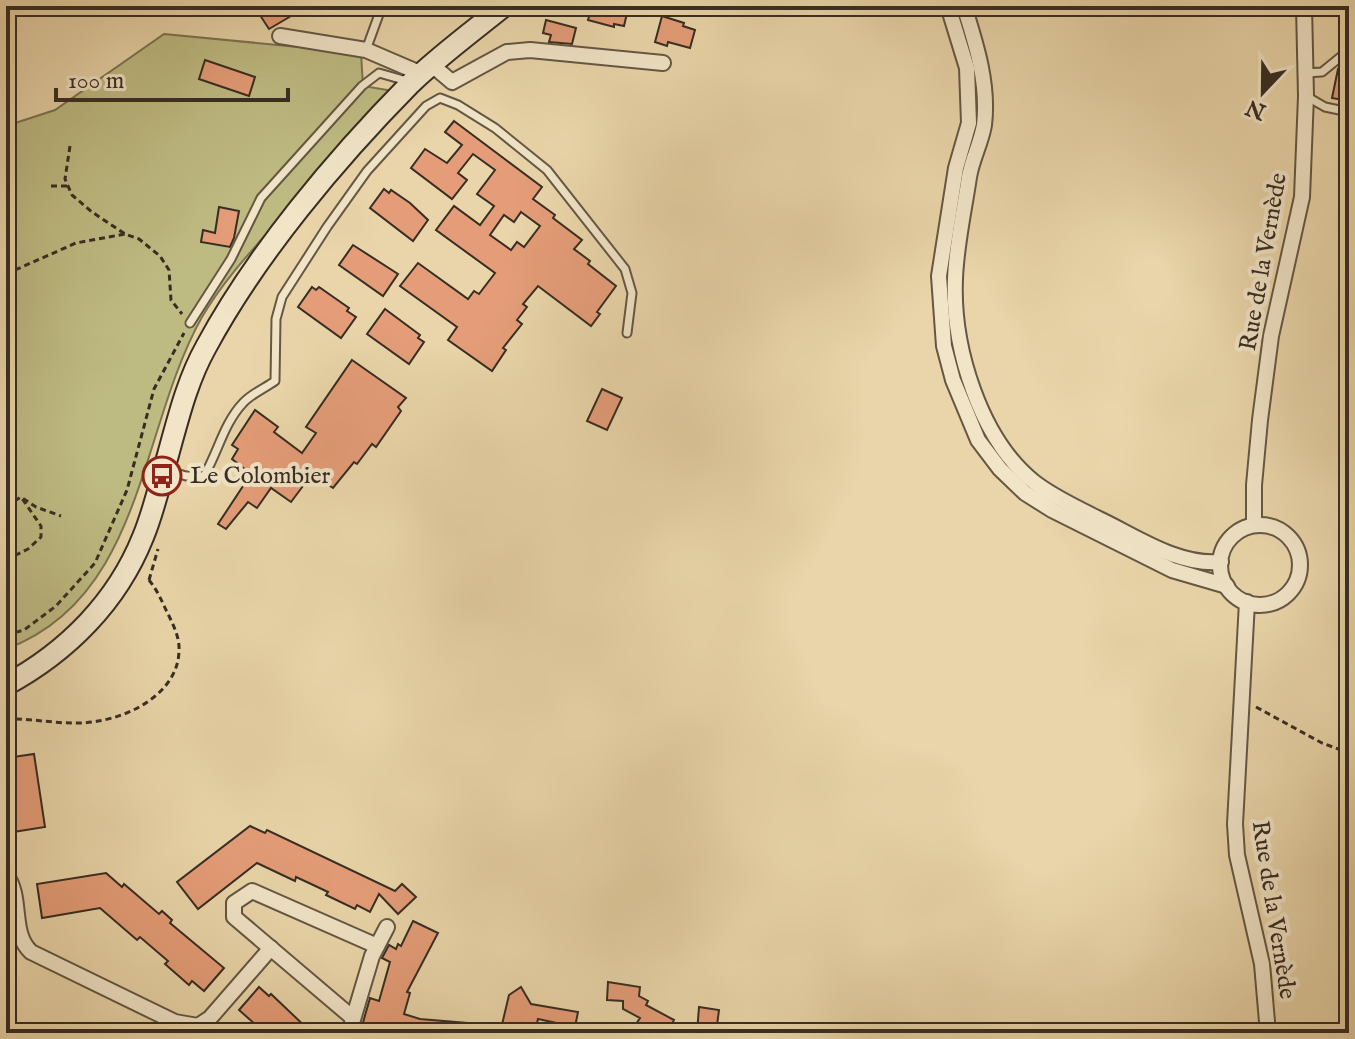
<svg xmlns="http://www.w3.org/2000/svg" width="1355" height="1039" font-family="'IM FELL English',serif">
  <rect width="100%" height="100%" fill="#e9d5a9"/>
  <filter id="stains"><feTurbulence type="fractalNoise" baseFrequency=".0025" numOctaves="4"/><feColorMatrix values="0 0 0 0 .2 0 0 0 0 .09 0 0 0 0 .02 0 0 0 .5 -.17"/></filter>
  <radialGradient id="worn" r=".72"><stop offset=".6" stop-color="#630" stop-opacity="0"/><stop offset="1" stop-color="#630" stop-opacity=".3"/></radialGradient>
  <path fill="#bebb82" stroke="#7a7452" stroke-width="2" d="M164 34 361 53 363 86 393 91C357 132 321 173 285 213 256 246 224 279 202 317 139 429 144 598 6 649V126L55 110Z"/>
  <g fill="#e49d78" stroke="#372d23" stroke-width="2" fill-rule="evenodd">
    <polygon points="254,6 308,6 269,29"/>
    <polygon points="592,6 628,9 624,26 614,24 614,27 588,20"/>
    <polygon points="662,16 684,23 683,26 695,30 690,48 668,42 667,46 655,42"/>
    <polygon points="546,20 576,28 572,44 549,42 551,35 543,33"/>
    <polygon points="205,60 255,77 249,96 199,79"/>
    <polygon points="1338,69 1349,71 1349,101 1332,98"/>
    <path d="M454 121 542 187 533 199 555 215 553 218 582 240 574 249 590 261 588 264 616 286 597 312 600 314 591 326 538 286 523 304 527 307 517 320 522 324 503 348 506 350 492 371 448 340 457 327 400 286 418 263 468 299 474 291 479 294 495 273 436 230 454 206 480 225 494 206 477 194 495 170 473 154 458 173 467 180 452 199 411 168 425 149 447 163 462 145 445 132ZM521 212 540 226 524 247 517 242 511 250 490 235 504 215 514 222Z"/>
    <polygon points="384,189 389,193 391,190 410,203 428,220 413,241 370,208"/>
    <polygon points="219,207 239,211 234,238 230,247 201,242 203,230 215,233"/>
    <polygon points="353,245 398,274 383,296 339,265"/>
    <polygon points="312,287 316,290 319,287 349,308 347,311 356,317 341,338 298,307"/>
    <polygon points="385,309 420,335 418,338 424,342 409,364 367,334"/>
    <polygon points="352,360 406,398 398,407 401,411 376,447 372,444 357,464 354,462 333,488 312,474 291,502 271,488 257,508 248,502 226,529 218,524 251,474 232,459 238,449 232,445 255,410 278,427 274,432 302,453 316,433 306,427"/>
    <polygon points="602,389 622,398 607,430 587,421"/>
    <polygon points="34,754 45,827 13,832 6,785 6,758"/>
    <polygon points="250,826 265,833 267,830 395,891 402,884 416,897 398,914 379,894 370,912 357,905 355,909 326,895 328,892 309,883 296,877 295,881 257,863 198,909 177,882"/>
    <polygon points="106,873 122,887 124,884 159,914 162,911 172,920 170,923 224,968 204,991 192,981 189,985 165,964 168,961 140,937 137,940 100,908 42,918 37,884"/>
    <polygon points="413,921 438,933 407,992 410,993 404,1014 420,1019 479,1024 479,1033 408,1033 398,1031 398,1033 369,1033 370,1029 362,1026 370,998 379,1001 390,962 382,958 389,945 396,949 398,944 401,946"/>
    <polygon points="608,982 640,987 639,996 648,1001 646,1005 674,1020 667,1033 630,1033 640,1018 623,1009 623,1001 607,1000"/>
    <polygon points="259,987 269,996 271,994 312,1033 265,1033 239,1010"/>
    <polygon points="521,987 531,1004 578,1012 575,1027 538,1019 536,1027 521,1023 520,1033 500,1033 509,995"/>
    <polygon points="699,1007 719,1010 716,1033 697,1033"/>
  </g>
  <g fill="none" stroke-linecap="round" stroke-linejoin="round">
    <g stroke="#645744" stroke-width="11">
      <g id="service">
        <polyline points="366,50 382,6"/>
        <polyline points="1305,73 1322,72 1349,50"/>
        <polyline points="1306,96 1325,107 1349,112"/>
        <polyline points="190,323 231,259 261,198 362,86 379,73 407,81"/>
        <path d="M166 470 186 476H204C218 452 224 423 243 403 251 394 265 388 275 381L276 319 282 297 327 227 367 171 426 106 440 98 458 105 495 128 547 170 625 269 632 293 627 333"/>
      </g>
    </g>
    <g stroke="#645744" stroke-width="18">
      <g id="minor">
        <polyline points="948,6 967,68 969,123 956,168 939,276 944,346 953,380 978,440 1000,469 1025,493 1052,510 1172,570 1227,586"/>
        <path d="M964 6C976 44 989 84 984 125 981 143 972 159 969 177 964 211 956 246 955 279 952 347 980 439 1034 482 1053 497 1076 507 1097 518 1136 536 1177 566 1221 562"/>
        <polyline points="280,36 366,50 422,74"/>
        <polyline points="432,65 452,82 507,52 530,50 663,63"/>
        <polyline points="1254,525 1254,485 1260,420 1271,336 1302,197 1306,96 1304,6"/>
        <circle cx="1260" cy="565" r="40"/>
        <polyline points="1247,602 1235,824 1237,855 1262,964 1268,1033"/>
        <path d="M6 875C23 897 10 933 31 952L175 1022 198 1026 210 1018 271 948"/>
        <polyline points="353,1018 234,917 234,903 252,891 377,946"/>
        <polyline points="349,1033 372,956 387,927"/>
      </g>
    </g>
    <g stroke="#372d23" stroke-width="24">
      <path id="secondary" d="M6 685C67 652 117 602 143 537 154 511 160 482 168 455 178 419 187 381 206 347 256 254 336 159 410 84 439 56 473 31 504 6"/>
    </g>
    <g stroke="#372d23" stroke-width="3" stroke-dasharray="6 4" stroke-linecap="butt">
      <polyline points="70,146 65,179 72,195 92,212 125,234 139,239 160,256 169,270 171,300 182,314"/>
      <polyline points="51,186 68,186"/>
      <polyline points="6,274 76,243 125,234"/>
      <polyline points="6,506 21,497 36,507 61,516"/>
      <polyline points="6,560 28,549 41,537 41,526 21,497"/>
      <polyline points="149,580 158,549"/>
      <polyline points="6,635 24,630 56,606 95,563 127,490 154,389 184,333"/>
      <polyline points="1256,707 1322,743 1349,753"/>
      <path d="M6 719C36 718 68 727 98 721 132 716 178 692 179 651 180 637 172 622 166 610 161 599 156 588 148 579"/>
    </g>
    <use href="#service" stroke="#f1e4c7" stroke-width="7"/>
    <use href="#minor" stroke="#f1e4c7" stroke-width="14"/>
    <use href="#secondary" stroke="#f1e4c7" stroke-width="20"/>
  </g>
  <defs>
    <g id="bus-ring" transform="scale(2)"><circle r="9.5" fill="#f1e4c7" stroke="#8f2418" stroke-width="1.5"/><path d="M-5-6H5V4H4V6H2V4H-2V6H-4V4H-5ZM-3.5-4V0h7V-4ZM-3.5 1.2v1.5H-2V1.2ZM2 1.2v1.5H3.5V1.2Z" fill="#8f2418"/></g>
  </defs>
  <g fill-rule="evenodd">
    <use href="#bus-ring" x="162" y="476"/>
  </g>
  <g text-anchor="middle" dominant-baseline="central" stroke-width="8" stroke-linejoin="round" paint-order="stroke">
    <g font-size="24" fill="#372d23" stroke="#f1e4c7">
      <text transform="translate(1264 262) rotate(-80)">Rue de la Vernède</text>
      <text transform="translate(1273 910) rotate(81)">Rue de la Vernède</text>
    </g>
    <g font-size="24" fill="#372d23" stroke="#f1e4c7" text-anchor="start">
      <text x="190" y="476">Le Colombier</text>
    </g>
  </g>
  <rect width="1355" height="1039" fill="none" stroke="#e9d5a9" stroke-width="32"/>
  <rect x="8" y="8" width="1339" height="1023" fill="none" stroke="#372d23" stroke-width="4"/>
  <rect x="16" y="16" width="1323" height="1007" fill="none" stroke="#372d23" stroke-width="2"/>
  <g transform="translate(1263 92) rotate(202)" stroke="#f1e4c7" stroke-width="6" paint-order="stroke">
  <path d="M0-6L14 30L0 20L-14 30Z" fill="#372d23"/>
  <text y="-12" font-size="22" font-weight="bold" text-anchor="middle" fill="#372d23">N</text>
  </g>
  <path d="M56 88v12h232v-12" fill="none" stroke="#372d23" stroke-width="4"/>
  <text x="68" y="88" font-size="24" fill="#372d23" stroke="#f1e4c7" stroke-width="6" paint-order="stroke">100 m</text>
  <rect width="100%" height="100%" filter="url(#stains)"/>
  <rect width="100%" height="100%" fill="url(#worn)"/>
</svg>
